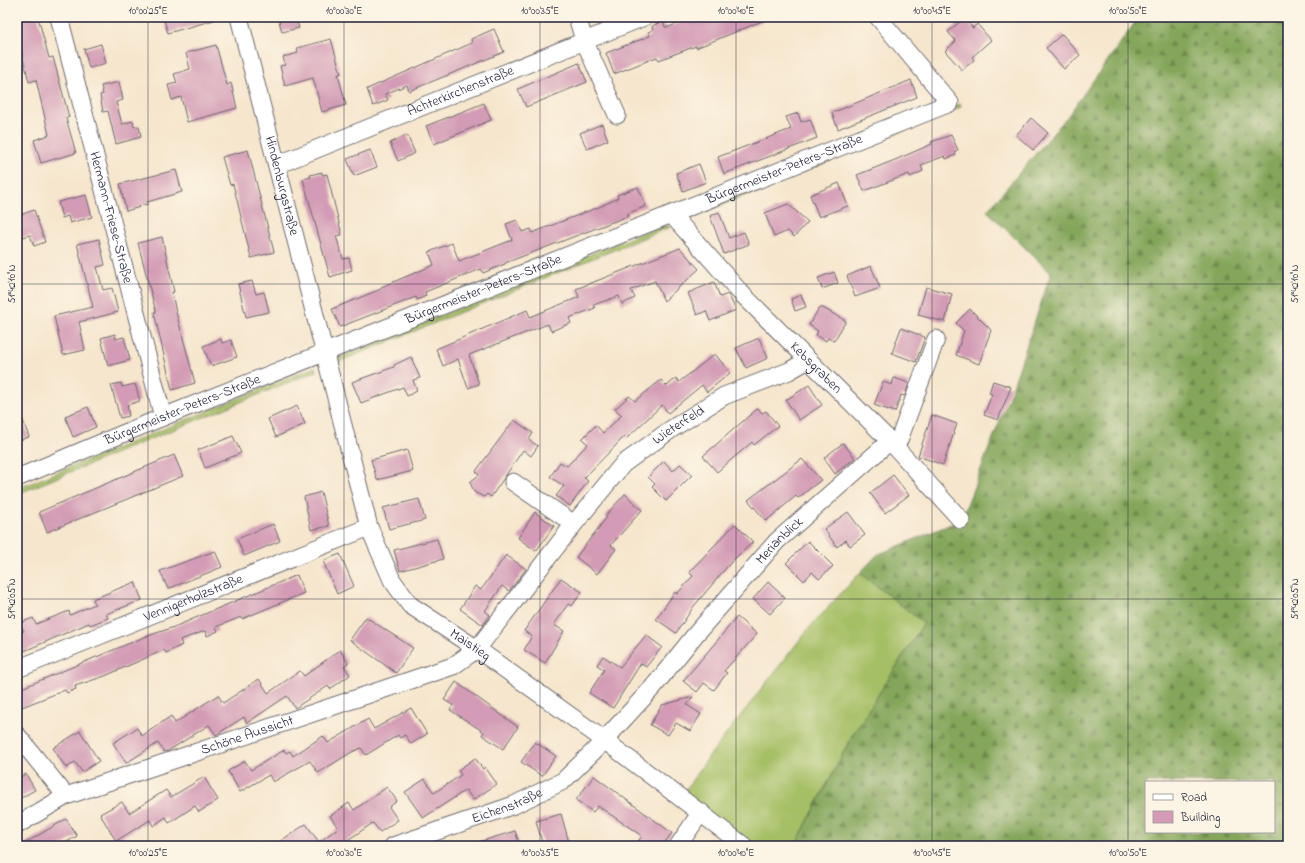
<svg xmlns="http://www.w3.org/2000/svg" width="1305" height="863" font-family="'Indie Flower',sans-serif">
  <defs>
    <pattern id="forest-firs" width="22" height="20" patternUnits="userSpaceOnUse"><rect width="22" height="20" fill="#84a65a"/><path d="M5 1l3.5 6h-7zM16 11l3.5 6h-7z" fill="#6c874c"/></pattern>
  </defs>
  <rect width="100%" height="100%" fill="#fcf5e5"/>
  <filter id="ink" filterUnits="userSpaceOnUse"><feTurbulence type="fractalNoise" baseFrequency=".025" numOctaves="2"/><feDisplacementMap in="SourceGraphic" scale="8" xChannelSelector="R" yChannelSelector="G"/><feConvolveMatrix kernelMatrix="1 2 1 2 8 2 1 2 1" color-interpolation-filters="sRGB"/></filter>
  <filter id="wash" filterUnits="userSpaceOnUse"><feTurbulence type="fractalNoise" baseFrequency=".012" numOctaves="4" result="noise"/><feDisplacementMap in="SourceGraphic" scale="16" xChannelSelector="R" yChannelSelector="G"/><feGaussianBlur stdDeviation="0.9" result="paint"/><feColorMatrix in="noise" values="0 0 0 0 0 0 0 0 0 0 0 0 0 0 0 0 0 1.4 0 .05"/><feComposite in="paint" operator="in"/></filter>
  <g filter="url(#wash)">
    <rect width="100%" height="100%" fill="#f6e6cd"/>
    <g fill="#a5bf65" stroke="#647050">
      <polygon points="960,104 961,107 691,218 696,212"/>
      <polygon points="662,225 670,227 336,363 340,357"/>
      <polygon points="315,367 316,371 17,494 17,489"/>
      <polygon points="860,573 924,623 852,736 795,846 744,846 684,792 710,755 809,628"/>
    </g>
    <path fill="url(#forest-firs)" stroke="#53644a" fill-rule="evenodd" d="M1139 17H1288V846H795L852 736 924 623 860 573 877 555 961 520 1011 392 1051 273 987 211 1067 117ZM1146 782H1274V832H1146Z"/>
    <g id="blocks">
      <g fill="#d39bb5">
        <polygon points="26,17 38,17 49,58 53,57 69,117 66,118 76,153 41,163 34,140 49,135 36,80 29,82 20,45 17,46 17,20"/>
        <polygon points="163,17 214,17 214,20 168,33"/>
        <polygon points="278,17 296,17 299,28 282,32"/>
        <polygon points="694,17 772,17 696,48 696,46 659,60 657,57 614,74 606,53 650,36 648,32 653,30 652,26 663,21 665,27 669,27"/>
        <polygon points="964,18 973,28 977,24 991,40 972,57 974,60 962,70 945,51 956,41 948,32"/>
        <polygon points="494,29 504,52 409,91 407,85 385,94 388,100 373,106 367,89 472,43 471,39"/>
        <polygon points="1062,34 1080,55 1064,69 1046,48"/>
        <polygon points="331,39 341,74 338,74 346,105 322,112 313,78 285,86 280,66 285,65 283,57 298,53 297,48"/>
        <polygon points="101,44 106,63 89,68 84,49"/>
        <polygon points="216,45 227,85 231,83 237,108 187,122 181,97 172,100 168,85 177,83 174,74 190,69 186,53"/>
        <polygon points="579,63 587,82 526,107 518,89"/>
        <polygon points="911,80 917,97 838,129 832,113"/>
        <polygon points="119,82 123,100 116,102 122,124 133,121 134,127 139,126 141,137 116,144 108,111 103,112 100,95 103,94 101,86"/>
        <polygon points="484,103 491,120 434,144 426,126"/>
        <polygon points="798,113 801,122 810,119 817,138 724,174 718,157 791,129 786,117"/>
        <polygon points="1031,118 1048,133 1033,150 1016,135"/>
        <polygon points="602,124 608,140 587,149 580,133"/>
        <polygon points="407,135 415,153 398,161 390,143"/>
        <polygon points="951,135 958,150 955,152 956,155 946,159 945,156 921,165 923,171 910,177 909,174 864,191 857,175 895,160 932,144 931,142"/>
        <polygon points="248,150 274,252 251,258 233,184 230,185 222,157"/>
        <polygon points="370,150 377,167 354,176 347,159"/>
        <polygon points="699,164 706,182 683,191 676,173"/>
        <polygon points="176,170 182,192 147,202 148,204 139,206 140,207 126,211 120,184"/>
        <polygon points="322,172 322,175 327,174 342,235 336,236 343,259 349,258 352,270 330,277 303,179 311,177 310,175"/>
        <polygon points="839,183 848,206 819,217 810,195"/>
        <polygon points="638,187 646,206 627,214 628,216 505,263 505,264 483,273 481,269 425,292 426,296 417,300 416,297 340,327 332,309 381,289 381,287 434,265 429,252 452,243 459,261 512,240 506,224 517,220 522,232 531,229 532,233 599,207 618,198 617,195"/>
        <polygon points="86,195 92,217 70,223 68,216 62,218 58,202"/>
        <polygon points="788,204 808,222 794,237 788,231 774,237 765,213"/>
        <polygon points="34,210 45,242 34,246 30,235 17,239 17,216"/>
        <polygon points="719,212 729,238 744,232 749,244 724,254 710,216"/>
        <polygon points="162,237 174,292 172,292 175,308 195,383 172,390 154,312 156,312 138,243"/>
        <polygon points="99,239 105,265 97,267 103,290 112,288 118,312 79,322 85,350 63,355 54,316 93,307 77,244"/>
        <polygon points="680,248 699,269 664,301 655,281 631,290 635,298 622,304 619,296 593,305 595,308 569,318 571,323 551,331 548,324 469,355 479,384 468,388 458,359 443,366 436,349 527,310 530,317 579,297 576,289"/>
        <polygon points="871,266 880,288 855,297 847,276"/>
        <polygon points="834,272 838,283 822,289 818,278"/>
        <polygon points="252,281 256,294 264,292 269,312 246,317 238,284"/>
        <polygon points="714,282 720,297 728,294 736,310 710,321 706,311 697,315 688,293"/>
        <polygon points="926,287 952,294 945,322 918,315"/>
        <polygon points="801,295 806,307 795,311 791,299"/>
        <polygon points="819,308 823,308 846,321 834,341 828,338 826,341 816,335 818,331 809,325"/>
        <polygon points="970,309 991,330 979,364 956,355 964,331 956,323"/>
        <polygon points="901,328 925,337 916,362 892,353"/>
        <polygon points="115,334 116,339 124,337 130,360 108,366 101,338"/>
        <polygon points="759,338 768,358 746,368 736,348"/>
        <polygon points="221,339 222,343 231,340 237,357 211,366 203,346"/>
        <polygon points="715,354 730,373 707,392 702,385 668,413 662,405 626,439 624,437 584,478 588,481 570,506 556,496 564,486 550,477 560,462 567,466 588,444 582,439 596,425 603,433 622,415 615,409 629,396 635,401 661,380 667,386 676,378 679,382"/>
        <polygon points="411,357 420,378 413,380 417,391 407,396 403,387 361,403 352,382 394,367 394,365"/>
        <polygon points="894,378 909,383 905,396 901,395 895,412 874,405 883,382 892,385"/>
        <polygon points="993,381 1011,387 998,420 984,415 992,394 989,393"/>
        <polygon points="121,383 122,387 135,384 140,401 127,405 129,416 120,418 111,385"/>
        <polygon points="809,385 822,405 799,420 786,400"/>
        <polygon points="297,406 305,424 276,437 268,419"/>
        <polygon points="18,407 29,437 17,441 17,408"/>
        <polygon points="88,407 96,427 73,437 65,416"/>
        <polygon points="758,408 762,413 766,411 778,426 754,445 752,442 717,472 703,456"/>
        <polygon points="932,415 957,424 943,465 918,456"/>
        <polygon points="514,420 533,433 529,440 538,446 531,456 523,450 491,497 487,494 484,497 474,492 470,482 479,475 476,471"/>
        <polygon points="233,436 241,453 205,468 198,450"/>
        <polygon points="843,443 855,458 835,474 824,458"/>
        <polygon points="407,450 413,471 377,480 371,460"/>
        <polygon points="174,455 183,476 47,532 39,512"/>
        <polygon points="802,459 821,480 798,498 796,496 766,521 748,500"/>
        <polygon points="664,461 673,471 680,464 692,475 666,501 652,487 655,484 648,477"/>
        <polygon points="893,475 909,495 885,513 870,493"/>
        <polygon points="321,492 329,526 311,530 304,497"/>
        <polygon points="625,494 642,510 611,545 616,549 597,574 576,557 607,517 605,516"/>
        <polygon points="419,499 425,520 389,529 383,508"/>
        <polygon points="535,512 554,526 536,551 518,538"/>
        <polygon points="848,512 865,535 850,546 846,540 837,547 824,529"/>
        <polygon points="273,524 280,541 244,556 237,539"/>
        <polygon points="735,524 753,542 732,561 694,606 676,633 656,619 675,592 677,594 693,576 689,572"/>
        <polygon points="437,539 443,559 400,571 394,550"/>
        <polygon points="808,541 833,566 819,579 812,572 804,581 786,563"/>
        <polygon points="215,551 222,567 168,589 160,571"/>
        <polygon points="340,554 354,586 337,594 323,561"/>
        <polygon points="506,555 526,569 509,591 502,586 485,611 490,615 483,625 460,609 475,586 481,590"/>
        <polygon points="297,575 304,593 242,619 241,617 216,627 218,631 207,636 205,631 180,640 182,645 166,653 164,650 105,676 75,686 76,689 67,693 65,690 17,709 17,690 142,638 174,627"/>
        <polygon points="561,578 582,592 572,606 568,604 554,625 564,631 545,663 524,650 532,636 524,631"/>
        <polygon points="135,582 142,600 106,614 108,618 90,625 89,623 22,652 17,639 17,634 24,631 20,623 33,618 36,624 69,611 70,615 95,604 93,599"/>
        <polygon points="768,582 785,598 770,614 753,599"/>
        <polygon points="366,617 413,648 396,673 350,640"/>
        <polygon points="737,617 757,634 724,671 727,673 714,690 704,683 697,692 683,681"/>
        <polygon points="646,635 662,647 646,667 641,663 613,708 589,693 604,670 597,665 603,656 620,667"/>
        <polygon points="340,650 348,663 344,666 350,675 330,689 328,686 295,708 287,696 247,723 244,717 216,735 209,725 168,751 164,752 158,743 126,763 113,743 137,728 142,736 171,716 175,723 218,695 223,703 259,679 268,693 300,671 304,676"/>
        <polygon points="456,682 518,727 503,749 482,735 484,732 450,710 453,705 444,700"/>
        <polygon points="693,697 687,705 701,714 690,731 676,723 668,735 650,725 662,705"/>
        <polygon points="411,708 427,734 411,744 405,735 400,738 398,735 366,755 361,748 352,752 318,773 310,761 273,782 269,775 240,792 228,771 245,761 251,770 284,750 286,753 290,751 293,756 323,736 328,743 368,719 374,729"/>
        <polygon points="80,731 99,761 82,772 75,762 66,768 53,748"/>
        <polygon points="535,742 556,756 542,776 521,762"/>
        <polygon points="475,758 483,769 485,767 497,784 473,800 466,790 423,818 405,792 425,779 434,793 461,775 458,770"/>
        <polygon points="26,774 35,790 17,800 17,779"/>
        <polygon points="594,776 672,833 662,846 635,846 642,836 598,806 593,812 576,800"/>
        <polygon points="204,777 218,800 199,812 195,806 169,823 166,817 153,826 150,820 116,841 100,814 122,802 129,813 166,790 171,797"/>
        <polygon points="387,787 397,801 389,807 398,820 380,832 373,823 339,846 273,846 306,824 319,842 338,828 330,816 349,803 354,810"/>
        <polygon points="561,814 570,846 543,846 536,821"/>
        <polygon points="66,819 77,836 60,846 20,846"/>
        <polygon points="515,831 520,846 476,846 475,843"/>
      </g>
    </g>
  </g>
  <g filter="url(#ink)">
    <use href="#blocks" fill-opacity="0" stroke="#6c676e" stroke-width="1"/>
    <g fill="none" stroke-linecap="round" stroke-linejoin="round">
      <g stroke="#6c676e" stroke-width="19">
        <g id="minor">
          <path id="s1" d="M59 17 163 417"/>
          <path id="s2" d="M239 17 369 527 392 580 410 605 477 649 604 740 744 846"/>
          <polyline points="577,17 584,40 617,115"/>
          <path id="s3" d="M277 165 644 17"/>
          <path id="s4" d="M672 215 740 292 890 441 961 520"/>
          <path id="s5" d="M17 478 163 417 950 103 878 17"/>
          <polyline points="513,482 574,524"/>
          <path id="s6" d="M17 669 369 527"/>
          <polyline points="17,735 66,796"/>
          <path id="s7" d="M17 825 66 796 453 666 477 649 574 524 623 464 673 428 724 396 789 371 808 360"/>
          <path id="s8" d="M393 846 514 805 563 781 599 746 654 686 695 635 777 541 890 441 899 440 936 339"/>
          <polyline points="678,846 701,812"/>
        </g>
      </g>
      <use href="#minor" stroke="#fff" stroke-width="17"/>
    </g>
  </g>
  <path fill="none" stroke="#22223b" stroke-width="1" stroke-opacity="0.45" d="M148 17V846M344 17V846M540 17V846M736 17V846M932 17V846M1128 17V846M17 284H1288M17 599H1288"/>
  <g text-anchor="middle" dominant-baseline="central" stroke-width="3.5" stroke-linejoin="round" paint-order="stroke">
    <g font-size="14" fill="#22223b" stroke="#fcf5e5">
      <text stroke="none"><textPath href="#s3" startOffset="198">Achterkirchenstraße</textPath></text>
      <text stroke="none"><textPath href="#s5" startOffset="827">Bürgermeister-Peters-Straße</textPath></text>
      <text stroke="none"><textPath href="#s2" startOffset="174">Hindenburgstraße</textPath></text>
      <text stroke="none"><textPath href="#s1" startOffset="207">Hermann-Friese-Straße</textPath></text>
      <text stroke="none"><textPath href="#s5" startOffset="503">Bürgermeister-Peters-Straße</textPath></text>
      <text stroke="none"><textPath href="#s4" startOffset="210">Kebsgraben</textPath></text>
      <text stroke="none"><textPath href="#s5" startOffset="179">Bürgermeister-Peters-Straße</textPath></text>
      <text stroke="none"><textPath href="#s7" startOffset="798">Wieterfeld</textPath></text>
      <text stroke="none"><textPath href="#s8" startOffset="506">Merianblick</textPath></text>
      <text stroke="none"><textPath href="#s6" startOffset="190">Vennigerholzstraße</textPath></text>
      <text stroke="none"><textPath href="#s2" startOffset="687">Maistieg</textPath></text>
      <text stroke="none"><textPath href="#s7" startOffset="248">Schöne Aussicht</textPath></text>
      <text stroke="none"><textPath href="#s8" startOffset="121">Eichenstraße</textPath></text>
    </g>
  </g>
  <rect width="1305" height="863" fill="none" stroke="#fcf5e5" stroke-width="44"/>
  <rect x="1145" y="781" width="130" height="52" fill="#fcf5e5" stroke="#a5a1a1"/>
  <rect x="1153" y="794" width="20" height="6" fill="#ffffff" stroke="#a5a1a1"/>
  <text x="1181" y="801" font-size="12" fill="#22223b">Road</text>
  <rect x="1153" y="811" width="20" height="12" fill="#d39bb5" stroke="#a5a1a1"/>
  <text x="1181" y="821" font-size="12" fill="#22223b">Building</text>
  <rect x="22" y="22" width="1261" height="819" fill="none" stroke="#22223b" stroke-width="1.5"/>
  <g font-size="10" text-anchor="middle" fill="#22223b">
    <text x="148" y="14">10°00'25"E</text>
    <text x="344" y="14">10°00'30"E</text>
    <text x="540" y="14">10°00'35"E</text>
    <text x="736" y="14">10°00'40"E</text>
    <text x="932" y="14">10°00'45"E</text>
    <text x="1128" y="14">10°00'50"E</text>
    <text transform="translate(11 284) rotate(-90)" y="4">51°42'10"N</text>
    <text transform="translate(1294 284) rotate(-90)" y="4">51°42'10"N</text>
    <text transform="translate(11 599) rotate(-90)" y="4">51°42'05"N</text>
    <text transform="translate(1294 599) rotate(-90)" y="4">51°42'05"N</text>
    <text x="148" y="856">10°00'25"E</text>
    <text x="344" y="856">10°00'30"E</text>
    <text x="540" y="856">10°00'35"E</text>
    <text x="736" y="856">10°00'40"E</text>
    <text x="932" y="856">10°00'45"E</text>
    <text x="1128" y="856">10°00'50"E</text>
  </g>
</svg>
